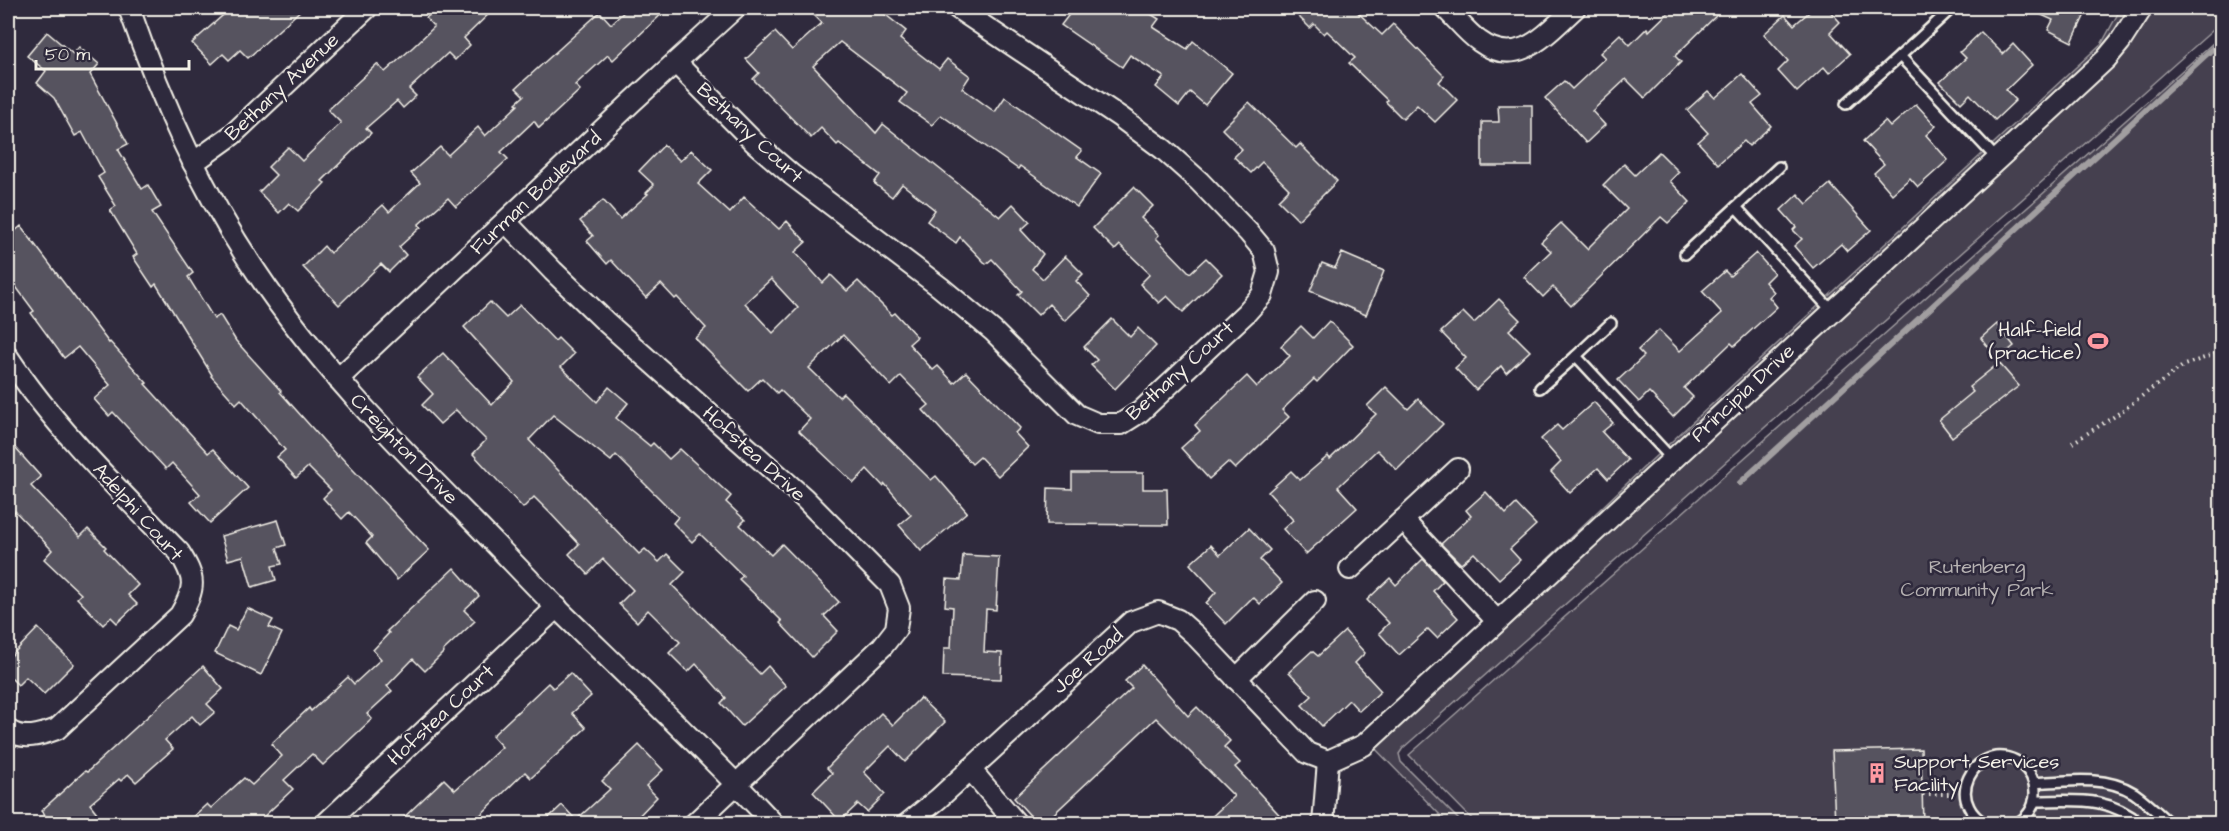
<svg xmlns="http://www.w3.org/2000/svg" width="2229" height="831" font-family="'Architects Daughter',sans-serif">
  <rect width="100%" height="100%" fill="#2f2a3d"/>
  <filter id="ink" filterUnits="userSpaceOnUse"><feTurbulence type="fractalNoise" baseFrequency=".0167" numOctaves="2"/><feDisplacementMap in="SourceGraphic" scale="12" xChannelSelector="R" yChannelSelector="G"/><feConvolveMatrix kernelMatrix="1 2 1 2 8 2 1 2 1" color-interpolation-filters="sRGB"/></filter>
  <g filter="url(#ink)">
    <g fill="#454050" stroke="#9c989c" stroke-width="1.5">
      <polygon points="2121,8 2221,8 2221,23 1403,748 1399,754 1401,762 1462,823 1448,823 1363,736 1643,468 2102,43"/>
      <polygon points="2221,36 2221,823 1476,823 1409,755"/>
    </g>
    <g fill="none" stroke-linecap="round" stroke-linejoin="round">
      <polyline stroke="#a19ea0" stroke-width="6" points="1740,483 2222,40"/>
    </g>
    <g fill="#56525f" stroke="#f4f1e8" stroke-width="1.5" fill-rule="evenodd">
      <polygon points="231,8 303,8 248,58 240,50 229,60 223,54 212,64 192,43"/>
      <polygon points="437,8 495,8 464,38 470,45 455,60 448,53 409,89 416,96 403,108 397,101 366,128 371,133 322,181 325,183 298,211 289,203 279,213 259,192 276,175 268,167 288,147 302,161 341,123 328,110 377,64 385,72 413,47 434,27 426,18"/>
      <polygon points="628,8 668,8 613,60 608,55 575,85 580,90 539,128 534,121 501,152 508,159 456,207 448,198 418,225 421,227 399,247 406,255 389,272 381,264 339,305 303,267 324,246 330,253 383,205 389,212 420,183 411,173 440,147 448,155 478,127 485,136 518,105 516,103 524,96 516,88 600,12 611,24"/>
      <polygon points="807,8 877,8 906,31 900,39 939,69 947,59 970,76 962,88 995,112 1005,97 1082,151 1077,157 1101,174 1077,207 1020,166 1018,169 941,115 932,125 900,102 907,93 840,42 813,66 876,133 883,124 1000,217 1013,204 1030,222 1021,230 1043,254 1032,269 1043,279 1065,256 1083,274 1076,281 1090,296 1065,321 1049,304 1038,315 1018,295 1022,291 992,259 986,264 960,237 956,243 927,221 935,210 902,184 892,197 874,183 880,175 839,143 837,145 821,128 811,138 753,79 759,73 746,59 775,32 792,50 822,23"/>
      <polygon points="1074,8 1141,8 1159,19 1153,27 1187,49 1193,41 1232,73 1205,105 1190,92 1179,106 1156,87 1164,77 1130,55 1122,67 1061,25"/>
      <polygon points="1290,8 1353,8 1382,35 1393,24 1444,76 1439,82 1457,100 1435,122 1417,105 1403,119 1386,102 1387,100 1349,63 1355,58 1327,31 1324,34 1314,24 1310,28"/>
      <polygon points="1673,8 1724,8 1675,56 1681,62 1645,98 1626,79 1592,111 1605,125 1586,143 1545,98 1564,81 1572,89 1605,58 1600,53 1620,34 1630,45 1647,28 1649,31"/>
      <polygon points="1814,8 1827,8 1840,22 1830,32 1850,54 1829,73 1824,67 1797,92 1778,71 1788,61 1764,34 1785,15 1794,25"/>
      <polygon points="2026,8 2088,8 2072,42 2048,30 2053,20"/>
      <polygon points="47,32 73,54 79,47 99,64 90,74 128,144 118,149 142,189 148,185 161,207 152,212 193,273 188,277 214,319 220,315 236,341 281,391 280,392 338,457 339,455 429,550 397,580 366,543 372,537 349,512 342,519 323,498 331,490 308,467 296,478 277,457 285,450 241,399 236,404 211,376 212,375 156,284 153,287 133,257 137,254 110,210 116,206 98,177 104,173 82,132 75,136 54,98 37,83 46,71 27,56"/>
      <polygon points="1981,32 2003,54 2013,44 2032,65 2006,90 2016,100 1995,120 1970,94 1961,103 1940,82 1966,58 1960,52"/>
      <polygon points="1742,74 1762,96 1752,104 1771,126 1749,146 1744,141 1718,164 1698,142 1708,133 1687,110 1708,91 1715,98"/>
      <polygon points="1249,102 1296,148 1300,144 1337,181 1298,220 1278,200 1289,189 1262,162 1251,173 1234,157 1242,149 1222,129"/>
      <polygon points="1916,104 1936,126 1926,135 1948,160 1918,187 1910,178 1892,194 1874,173 1884,164 1863,141 1885,121 1890,127"/>
      <polygon points="1498,105 1532,105 1532,166 1482,166 1482,122 1499,122"/>
      <path d="M664 145 680 161 691 150 712 170 698 184 730 213 744 197 779 229 787 221 806 242 795 252 823 283 831 275 847 291 858 281 892 315 895 313 917 337 909 344 933 370 938 366 954 383 966 372 1020 428 1015 433 1028 447 998 476 980 457 972 464 923 410 929 405 901 376 891 386 843 335 809 368 839 397 843 393 931 480 936 476 967 512 921 551 899 525 911 515 885 484 883 486 867 469 854 483 799 431 810 419 780 390 777 393 762 378 748 391 695 338 706 328 677 297 675 299 661 284 646 298 611 260 607 264 587 241 593 236 580 221 603 200 620 219 648 194 646 193 654 185 639 171ZM771 279 798 308 773 333 745 303Z"/>
      <polygon points="1659,152 1679,172 1670,181 1690,202 1668,223 1661,217 1571,306 1553,287 1543,297 1524,277 1551,251 1541,242 1561,223 1587,249 1627,209 1603,185 1624,164 1635,175"/>
      <polygon points="1830,184 1871,230 1847,251 1841,244 1813,268 1794,246 1802,239 1793,230 1796,227 1781,210 1798,194 1807,204"/>
      <polygon points="1134,187 1153,206 1141,218 1159,235 1156,238 1190,273 1206,258 1222,274 1183,312 1167,296 1159,303 1140,284 1150,274 1120,245 1115,250 1093,228"/>
      <polygon points="21,226 109,343 110,342 147,383 145,384 208,453 213,449 248,488 210,523 191,502 200,494 172,463 166,469 113,412 109,416 94,399 110,385 78,347 64,358 31,313 34,311 8,276 8,237"/>
      <polygon points="1342,253 1384,271 1366,315 1310,291 1322,263 1335,268"/>
      <polygon points="1756,253 1774,273 1765,282 1774,292 1769,297 1777,307 1734,346 1731,343 1684,388 1693,397 1673,417 1649,392 1639,402 1618,380 1644,356 1638,350 1659,330 1680,351 1722,313 1702,291 1725,271 1730,276"/>
      <polygon points="1499,299 1520,320 1509,330 1530,351 1506,373 1501,366 1476,390 1455,368 1466,358 1441,332 1463,312 1474,323"/>
      <polygon points="490,302 506,318 520,305 555,341 558,338 574,354 561,367 597,402 609,387 628,403 616,418 650,446 653,443 669,459 680,449 731,496 726,502 745,520 740,525 771,555 782,544 839,602 824,616 838,631 812,657 780,623 782,621 739,579 743,576 731,564 700,534 692,542 673,523 678,517 616,455 611,461 553,415 529,440 639,554 645,549 659,562 667,554 685,572 672,585 760,674 768,666 786,686 742,726 721,703 726,698 696,664 688,672 669,653 680,642 648,610 637,622 619,604 633,590 603,559 588,574 569,554 579,544 550,513 534,497 523,508 473,454 486,440 456,410 440,424 422,405 433,394 417,377 443,353 492,405 514,382 464,327"/>
      <polygon points="1112,319 1130,337 1138,328 1156,346 1115,389 1091,365 1097,360 1084,347"/>
      <polygon points="1329,321 1353,345 1317,382 1314,379 1282,410 1289,417 1235,469 1228,462 1209,479 1181,448 1200,431 1195,425 1247,376 1257,387 1290,356 1281,346 1301,326 1313,338"/>
      <polygon points="1997,324 2014,346 1998,359 1981,338"/>
      <polygon points="1999,363 2019,386 1952,437 1939,420 1973,392 1969,387"/>
      <polygon points="1386,387 1408,409 1418,399 1443,424 1397,470 1377,450 1338,487 1357,508 1306,554 1283,529 1293,520 1268,492 1291,471 1300,480 1328,456 1330,459 1376,414 1367,406"/>
      <polygon points="1594,402 1613,423 1602,432 1628,460 1608,479 1598,468 1570,493 1551,472 1561,462 1541,439 1557,425 1562,430"/>
      <polygon points="8,440 41,477 31,486 80,537 88,529 106,547 104,549 138,585 128,595 137,604 117,623 111,617 103,625 77,598 81,594 44,559 52,550 15,511 8,518"/>
      <polygon points="1072,473 1143,473 1143,489 1167,489 1168,525 1047,524 1048,488 1072,489"/>
      <polygon points="1486,492 1506,514 1516,504 1536,525 1510,549 1520,560 1499,579 1474,553 1461,564 1441,544 1471,516 1466,510"/>
      <polygon points="278,520 286,545 277,548 282,564 272,566 276,580 252,587 243,556 228,560 221,536"/>
      <polygon points="1249,528 1270,550 1260,560 1282,583 1260,604 1253,597 1226,624 1206,603 1216,592 1190,564 1211,545 1220,555"/>
      <polygon points="963,555 999,557 996,610 986,609 984,652 1002,653 1001,679 943,677 944,648 951,648 953,607 945,606 947,579 961,580"/>
      <polygon points="1423,559 1443,581 1433,591 1458,618 1437,638 1428,629 1399,655 1379,633 1389,623 1367,600 1390,578 1396,585"/>
      <polygon points="454,568 479,596 464,610 475,621 443,651 444,652 425,671 413,659 387,686 392,691 367,714 372,719 323,765 312,754 284,780 293,789 256,824 185,824 207,804 211,808 244,778 252,785 282,756 271,744 309,708 311,711 348,677 354,684 381,659 373,650 389,633 387,631"/>
      <polygon points="247,608 273,620 269,627 282,633 261,675 215,653 228,626 236,630"/>
      <polygon points="38,628 74,664 44,694 26,677 18,685 8,675 8,659"/>
      <polygon points="1345,631 1365,653 1355,663 1381,691 1359,711 1349,700 1322,726 1302,705 1312,696 1289,672 1312,651 1318,656"/>
      <polygon points="1142,665 1188,716 1197,707 1230,741 1224,747 1240,763 1235,767 1288,824 1204,824 1234,796 1156,718 1043,824 1038,824 1014,798 1132,688 1125,681"/>
      <polygon points="203,666 223,689 207,704 215,712 200,725 192,716 165,740 173,749 136,782 128,774 121,781 119,779 90,804 97,813 86,824 53,824 41,811 85,771 87,772"/>
      <polygon points="570,673 591,696 572,713 586,728 531,778 525,772 471,824 397,824 444,779 455,790 472,775 502,747 492,736 548,683 553,688"/>
      <polygon points="920,698 945,722 905,762 890,746 864,772 885,794 867,812 858,804 840,821 813,792 832,773 827,768 881,713 893,725"/>
      <polygon points="639,745 663,770 646,786 657,797 631,824 542,824 562,805 576,820 610,789 602,781"/>
      <polygon points="1921,749 1923,824 1835,824 1832,751"/>
    </g>
    <g fill="none" stroke-linecap="round" stroke-linejoin="round">
      <g stroke="#f4f1e8" stroke-width="14">
        <g id="lane">
          <polyline points="1900,56 1952,8"/>
          <polyline points="1846,104 1900,56 1997,159"/>
          <polyline points="1736,207 1779,167"/>
          <polyline points="1685,254 1736,207 1832,311"/>
          <polyline points="1576,356 1611,323"/>
          <polyline points="1540,388 1576,356 1672,459"/>
          <path d="M2034 783C2066 781 2105 775 2134 793 2147 802 2158 813 2170 824"/>
          <path d="M2034 801C2076 801 2107 795 2141 824"/>
          <path d="M1985 824C1978 819 1972 814 1969 807 1959 788 1971 764 1991 758 2014 752 2036 771 2035 794 2035 807 2027 818 2016 824"/>
        </g>
      </g>
      <g stroke="#f4f1e8" stroke-width="24">
        <g id="street">
          <path d="M129 8C161 100 202 192 257 273 317 363 389 436 464 512 497 545 528 579 560 611 632 681 705 750 774 824"/>
          <path d="M1445 8C1456 18 1466 32 1479 41 1518 70 1547 33 1575 8"/>
          <polyline points="676,63 755,143 792,175 940,287 993,331 1077,415 1098,424 1121,424 1140,412 1246,313 1262,295 1269,272 1264,251 1249,233 1199,181 1163,149 1120,117 957,8"/>
          <polyline points="193,163 232,135 367,8"/>
          <polyline points="506,222 553,271 606,322 804,498 890,585 899,608 896,629 882,647 694,824"/>
          <path d="M8 357C56 429 119 490 179 552 196 579 196 587 180 615L57 729C41 735 23 741 8 730"/>
          <polyline points="338,379 633,101 735,8"/>
          <polyline points="1403,520 1458,469"/>
          <polyline points="1350,569 1403,520 1497,621"/>
          <polyline points="1236,679 1315,601"/>
          <polyline points="1328,761 1364,745 2106,59 2120,42 2142,8"/>
          <polyline points="970,769 1017,824"/>
          <polyline points="325,824 557,607"/>
          <polyline points="907,824 938,799 1131,622 1158,612 1178,620 1195,635 1307,753 1328,761"/>
          <polyline points="1323,824 1328,761"/>
        </g>
      </g>
      <g stroke="#f4f1e8" stroke-width="4" stroke-dasharray="1.5 4.5" stroke-linecap="butt">
        <polyline points="2072,443 2115,416 2184,365 2222,352"/>
        <polyline points="1923,794 1952,794"/>
      </g>
      <use href="#lane" stroke="#2f2a3d" stroke-width="9"/>
      <use href="#street" stroke="#2f2a3d" stroke-width="20"/>
    </g>
  </g>
  <defs>
    <g id="stadium-bare" transform="scale(1.62)"><path d="M0-5a6.5 5 0 1 0 0 10a6.5 5 0 1 0 0-10ZM-3.5-1.8h7v3.6h-7Z" fill="#ff9aa2" stroke="#2f2a3d" stroke-width="2.5" paint-order="stroke"/></g>
    <g id="building-bare" transform="scale(1.62)"><path d="M-4-6H4V6H1V3H-1V6H-4ZM-2.5-4.3h1.7v1.8h-1.7ZM.8-4.3h1.7v1.8H.8ZM-2.5-1h1.7V.8h-1.7ZM.8-1h1.7V.8H.8Z" fill="#ff9aa2" stroke="#2f2a3d" stroke-width="2.5" paint-order="stroke"/></g>
  </defs>
  <g fill-rule="evenodd">
    <use href="#stadium-bare" x="2098" y="341"/>
    <use href="#building-bare" x="1877" y="773"/>
  </g>
  <g text-anchor="middle" dominant-baseline="central" stroke-width="5" stroke-linejoin="round" paint-order="stroke">
    <g font-size="20" fill="#f4f1e8" stroke="#2f2a3d">
      <text transform="translate(282 87) rotate(-43)">Bethany Avenue</text>
      <text transform="translate(750 133) rotate(43)">Bethany Court</text>
      <text transform="translate(536 193) rotate(-43)">Furman Boulevard</text>
      <text transform="translate(1180 371) rotate(-42)">Bethany Court</text>
      <text transform="translate(1743 393) rotate(-43)">Principia Drive</text>
      <text transform="translate(404 449) rotate(46)">Creighton Drive</text>
      <text transform="translate(754 454) rotate(42)">Hofstea Drive</text>
      <text transform="translate(138 512) rotate(48)">Adelphi Court</text>
      <text transform="translate(1088 661) rotate(-42)">Joe Road</text>
      <text transform="translate(441 715) rotate(-43)">Hofstea Court</text>
    </g>
    <g font-size="20" fill="#f4f1e8" stroke="#2f2a3d" text-anchor="end">
      <text x="2081" y="330">Half-field<tspan x="2081" dy="23">(practice)</tspan></text>
      <text x="1894" y="762" text-anchor="start">Support Services<tspan x="1894" dy="23">Facility</tspan></text>
    </g>
    <g font-size="20" fill="#b7b3b3" stroke="#2f2a3d">
      <text x="1977" y="567">Rutenberg<tspan x="1977" dy="23">Community Park</tspan></text>
    </g>
  </g>
  <rect width="2229" height="831" fill="none" stroke="#2f2a3d" stroke-width="30"/>
  <rect x="15" y="15" width="2199" height="801" fill="none" stroke="#f4f1e8" stroke-width="2" filter="url(#ink)"/>
  <path d="M36 60v9h153v-9" fill="none" stroke="#f4f1e8" stroke-width="3"/>
  <text x="45" y="60" font-size="18" fill="#f4f1e8" stroke="#2f2a3d" stroke-width="4.5" paint-order="stroke">50 m</text>
</svg>
